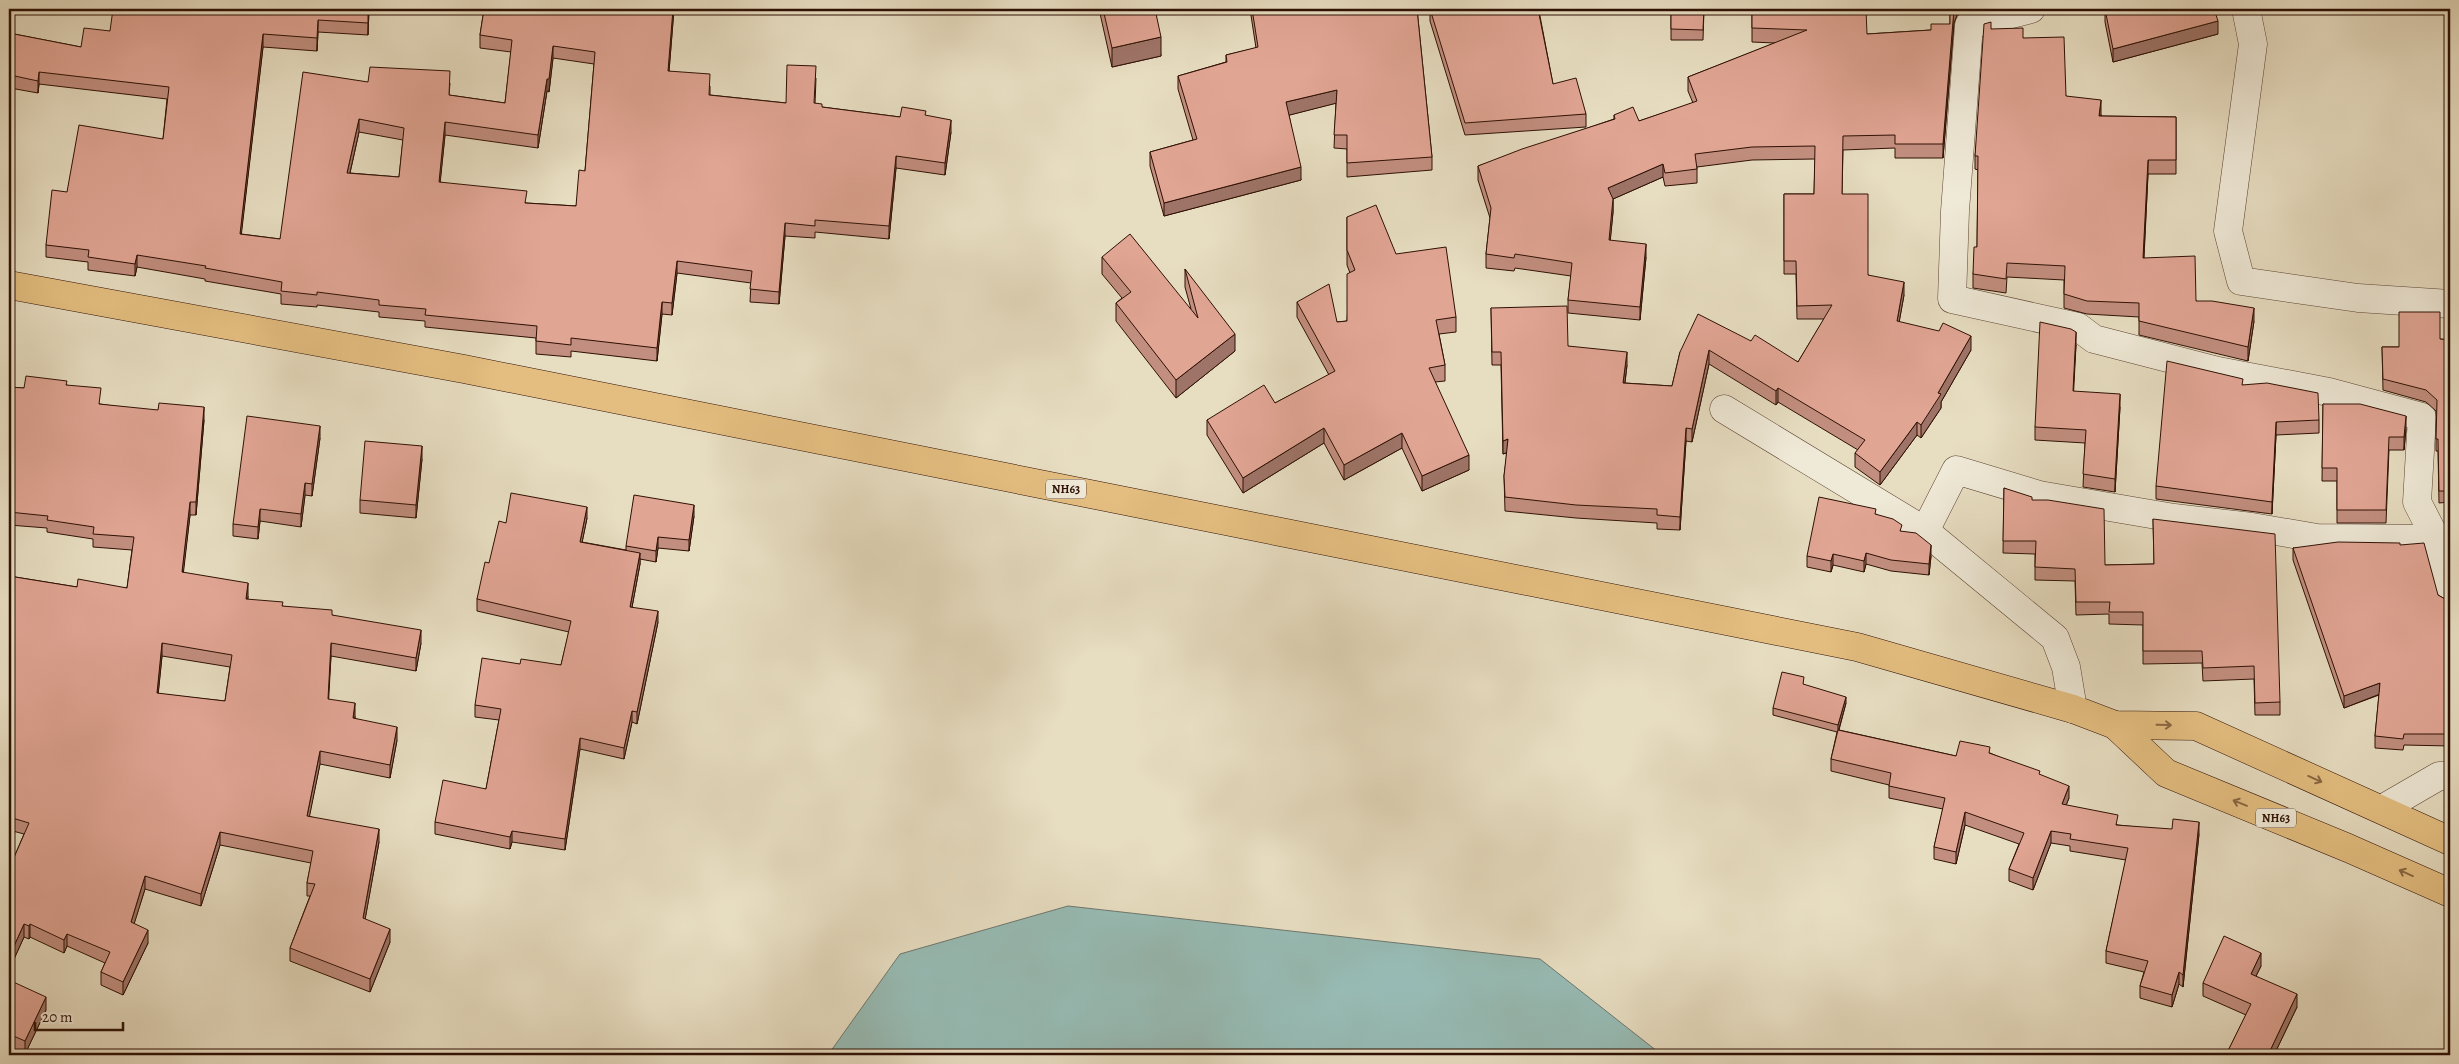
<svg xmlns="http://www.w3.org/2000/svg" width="2459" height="1064" font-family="Alegreya,serif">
  <rect width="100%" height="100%" fill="#e7ddc1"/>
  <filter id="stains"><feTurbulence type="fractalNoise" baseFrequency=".004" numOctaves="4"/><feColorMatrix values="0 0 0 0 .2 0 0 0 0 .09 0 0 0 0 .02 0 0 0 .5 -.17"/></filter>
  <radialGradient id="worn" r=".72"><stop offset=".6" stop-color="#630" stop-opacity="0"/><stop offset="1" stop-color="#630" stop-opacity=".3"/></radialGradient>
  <polygon fill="#97bbb4" stroke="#6d776e" points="1068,906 1540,959 1662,1055 828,1055 900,954"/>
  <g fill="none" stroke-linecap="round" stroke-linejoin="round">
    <g stroke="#5c4333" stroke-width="29">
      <g id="street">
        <polyline points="2031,9 1969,25 1955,211 1952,299 2078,327 2094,339 2218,371 2329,392 2422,417 2417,502 2436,539 2450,596"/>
        <polyline points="2246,9 2253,44 2228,231 2241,281 2358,298 2450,304"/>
        <polyline points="1724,409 1925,531 2055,638 2066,667 2073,709"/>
        <polyline points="1925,531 1956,470 2039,495 2174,518 2252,527 2317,538 2436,539"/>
        <polyline points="2382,809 2439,776 2450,776"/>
      </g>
    </g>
    <g stroke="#2e1004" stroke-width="29">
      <g id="highway">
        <polyline points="9,285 464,369 1857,647 2073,709 2115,725 2196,726 2450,841"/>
        <polyline points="2115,725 2166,773 2348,848 2450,893"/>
      </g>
    </g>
    <use href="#street" stroke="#efe9d7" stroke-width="28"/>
    <use href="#highway" stroke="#e4be80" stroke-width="28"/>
  </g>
  <g fill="#c28e7f" stroke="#2e1004" fill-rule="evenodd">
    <polygon points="43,9 60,9 60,11"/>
    <path d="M369 9 368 35 318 32 317 51 263 47 241 234 280 239 368 82 450 83 449 95 505 103 511 52 480 48V35L484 9H674L669 71 710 86V95L786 103 816 78 815 104 822 107 900 117 926 116 951 132 945 175 896 168 889 239 815 232V238L785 236 779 304 750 302 751 283 677 273 672 315 662 314 657 361 571 351V357L536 354V338L425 327V321L379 317V312L317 305V307L281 304V294L205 281V279L137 267 135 276 88 270V262L46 257V245L67 192 163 139 167 99 39 84 38 93 10 88 9 33 81 47 110 31ZM553 58 594 64 585 171 576 206 527 203 440 182 445 135 538 148 547 91 549 92ZM359 132 403 140 399 177 350 173Z"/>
    <polygon points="1099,9 1155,9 1161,56 1112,67"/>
    <polygon points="1250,9 1417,9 1432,157 1432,170 1347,177 1347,149 1334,148 1336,103 1289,115 1301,180 1164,216 1150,166 1150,152 1193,140 1178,89 1178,76 1226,62 1226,55 1256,48"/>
    <polygon points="1430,9 1556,9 1556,11 1539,11 1553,84 1586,114 1586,127 1465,135 1430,21"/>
    <polygon points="1671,9 1704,9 1703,40 1671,40"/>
    <polygon points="1752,9 1867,34 1931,30 1950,24 1950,9 1965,10 1957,15 1954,23 1943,158 1895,158 1895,148 1843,150 1842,194 1868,275 1904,295 1899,322 1971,350 1941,402 1941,408 1921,438 1917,435 1880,485 1855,467 1855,453 1858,450 1778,402 1776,405 1709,364 1692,442 1686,441 1680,530 1657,529 1657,523 1576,518 1505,511 1504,476 1507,453 1503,454 1501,365 1492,365 1491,308 1568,346 1627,365 1625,383 1672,386 1680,352 1751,341 1798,362 1824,319 1797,319 1796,274 1784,274 1784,194 1814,194 1815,159 1752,160 1697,167 1697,183 1665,186 1663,177 1613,199 1613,212 1610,241 1646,257 1640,320 1568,313 1568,300 1571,276 1515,268 1514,271 1486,268 1486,254 1490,218 1478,180 1478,166 1614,119 1614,115 1639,121 1693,103 1688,91 1688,77 1775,43 1752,42"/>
    <polygon points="2105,9 2218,34 2113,62 2105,22"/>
    <polygon points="1991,29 2023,38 2066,96 2101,114 2101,116 2176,117 2176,174 2148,174 2144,258 2196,301 2254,321 2248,361 2139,335 2139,317 2087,314 2064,308 2064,280 2007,277 2006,293 1973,288 1973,274 1977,247 1978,170 1975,169 1975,156"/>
    <polygon points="1347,217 1396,254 1456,317 1456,332 1439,334 1445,365 1445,381 1435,382 1469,470 1422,491 1402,448 1344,480 1324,443 1243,493 1207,435 1207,420 1275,403 1329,375 1297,317 1297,302 1337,322 1347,321 1350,273 1347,265"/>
    <polygon points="1102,257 1191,309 1185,287 1185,269 1235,351 1176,398 1116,321 1116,303 1122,298 1102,274"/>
    <polygon points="2440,339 2450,340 2450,502 2439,503 2438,451 2436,451 2436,411 2426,402 2383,390 2382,347 2399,347"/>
    <polygon points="2076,345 2073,391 2120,407 2115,492 2083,487 2085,443 2035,440 2035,427"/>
    <path d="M67 385 100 404 204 420 196 515H190L183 572 248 596V600L332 615 421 643 416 671 331 656 328 699 355 716V718L397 740 390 778 320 764 309 816 379 842 365 919 390 942 370 992 290 961V948L310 896H307V883L311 863 220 845 201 906 145 889 134 923 148 943 123 995 101 985V972L105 963 67 946 64 953 30 937 29 939 24 937 9 970V869L24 834 9 830V576L77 587 127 588 132 550 93 547V539L47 532V528L9 525V387L24 388ZM162 656 230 667 225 701 158 694Z"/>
    <polygon points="2243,385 2319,420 2319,433 2276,435 2272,514 2156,499 2156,486"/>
    <polygon points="2323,404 2406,429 2404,450 2389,450 2386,523 2337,523 2337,481 2322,481"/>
    <polygon points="320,438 312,496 305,495 301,527 260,521 258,539 233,536 233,524"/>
    <polygon points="422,459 416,518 360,513 360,500"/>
    <polygon points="2004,488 2032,500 2105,565 2154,564 2153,519 2280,702 2280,715 2255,715 2254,679 2203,681 2202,663 2143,664 2143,625 2109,624 2109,614 2076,615 2075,581 2035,580 2035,554 2003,553"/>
    <polygon points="1876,514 1902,532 1931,556 1929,575 1891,571 1866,564 1864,572 1833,565 1831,572 1807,567 1807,556"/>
    <polygon points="694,516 689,551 658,548 656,562 640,559 640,564 632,607 658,622 637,724 632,722 624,759 580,749 565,850 512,842 510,849 435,834 435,822 486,789 499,720 475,717 475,705 520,664 561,665 569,632 477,611 477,599 489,563 506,523 587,518 582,542 626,550 626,546"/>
    <polygon points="2400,545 2438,595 2445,599 2450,599 2450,746 2404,745 2403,750 2375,748 2375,736 2379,695 2344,708 2293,560 2293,548"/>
    <polygon points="1804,684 1804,685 1846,703 1839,730 1956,756 1990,753 2040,775 2069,798 2066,805 2118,825 2199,834 2183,987 2179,984 2172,1007 2140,998 2140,986 2144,972 2106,963 2106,951 2126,860 2070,851 2070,846 2051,843 2033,890 2009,881 2009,869 2019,844 1965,825 1956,864 1934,859 1934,847 1943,809 1889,798 1889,785 1831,771 1831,759 1837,732 1773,715 1773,708"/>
    <polygon points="2261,966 2256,976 2297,1007 2274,1055 2226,1055 2246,1015 2203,996 2203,983"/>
    <polygon points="9,980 46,1010 25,1054 9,1047"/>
  </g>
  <g fill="#9e7468" stroke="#2e1004">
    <polygon points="368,9 369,9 368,35"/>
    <polygon points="673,9 674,9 668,84 668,71"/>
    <polygon points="1954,9 1970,9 1965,10 1957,15 1954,23 1943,158 1943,144"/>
    <polygon points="318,20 318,32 317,51 317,38"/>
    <polygon points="2218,21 2218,34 2113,62 2113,49"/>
    <polygon points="263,34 263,47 240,246 240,234"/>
    <polygon points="1161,37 1161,56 1112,67 1112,48"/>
    <polygon points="553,46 553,58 549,92 549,79"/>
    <polygon points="39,72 39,84 38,93 38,81"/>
    <polygon points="10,75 10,88 9,93 9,80"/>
    <polygon points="547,79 547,91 538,148 538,135"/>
    <polygon points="1337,90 1337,103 1286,116 1286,102"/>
    <polygon points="2101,100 2101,114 2099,130 2099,116"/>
    <polygon points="359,119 359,132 347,186 347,173"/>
    <polygon points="951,120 951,132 945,175 945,163"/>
    <polygon points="445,122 445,135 439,194 439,182"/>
    <polygon points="896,156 896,168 889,239 889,226"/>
    <polygon points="2148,160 2148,174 2143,272 2143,258"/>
    <polygon points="1663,164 1663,177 1613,199 1613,212 1609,254 1608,188"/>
    <polygon points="1301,167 1301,180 1164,216 1164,203"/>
    <polygon points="785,223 785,236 779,304 779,292"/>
    <polygon points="1646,244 1646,257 1640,320 1640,307"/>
    <polygon points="137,255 137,267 135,276 135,264"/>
    <polygon points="677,261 677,273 672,315 672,303"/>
    <polygon points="1904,282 1904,295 1897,334 1897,321"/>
    <polygon points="662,302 662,314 657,361 657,348"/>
    <polygon points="2254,308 2254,321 2248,361 2248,347"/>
    <polygon points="2076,332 2076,345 2073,404 2073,391"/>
    <polygon points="1235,334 1235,351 1176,398 1176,380"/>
    <polygon points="1971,336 1971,350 1941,402 1941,408 1921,438 1921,425 1938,393"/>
    <polygon points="1709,350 1709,364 1692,442 1692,429"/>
    <polygon points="1627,352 1627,365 1623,397 1623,383"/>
    <polygon points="1778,388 1778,402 1776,405 1776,391"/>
    <polygon points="2120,394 2120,407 2115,492 2115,479"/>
    <polygon points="204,407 204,420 196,515 196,502"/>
    <polygon points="2406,416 2406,429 2404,450 2404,437"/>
    <polygon points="1917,422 1917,435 1880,485 1880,472"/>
    <polygon points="2276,422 2276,435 2272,514 2272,502"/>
    <polygon points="320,426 320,438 312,496 312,484"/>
    <polygon points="1324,428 1324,443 1243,493 1243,478"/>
    <polygon points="1686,428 1686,441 1680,530 1680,517"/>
    <polygon points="1402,433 1402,448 1344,480 1344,465"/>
    <polygon points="1508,439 1508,452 1503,454 1503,441"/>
    <polygon points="422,446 422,459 416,518 416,505"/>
    <polygon points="1469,455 1469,470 1422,491 1422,476"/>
    <polygon points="305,483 305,495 301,527 301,514"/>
    <polygon points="190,502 190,515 182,585 182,572"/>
    <polygon points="694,505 694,516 689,551 689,540"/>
    <polygon points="587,507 587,518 580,553 580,542"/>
    <polygon points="260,509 260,521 258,539 258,527"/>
    <polygon points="658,537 658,548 656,562 656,551"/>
    <polygon points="1931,545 1931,556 1929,575 1929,564"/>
    <polygon points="640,553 640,564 630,618 630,607"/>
    <polygon points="1866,553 1866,564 1864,572 1864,561"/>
    <polygon points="1833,554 1833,565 1831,572 1831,561"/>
    <polygon points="248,583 248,596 246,612 246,599"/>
    <polygon points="658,611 658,622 637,724 637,712"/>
    <polygon points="421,630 421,643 416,671 416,658"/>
    <polygon points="162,643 162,656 157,706 157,693"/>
    <polygon points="331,643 331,656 328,712 328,699"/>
    <polygon points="2380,683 2380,694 2344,708 2344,696"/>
    <polygon points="1846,697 1846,703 1838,732 1838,725"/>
    <polygon points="355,703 355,716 353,731 353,718"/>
    <polygon points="632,711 632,722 624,759 624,748"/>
    <polygon points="397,727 397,740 390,778 390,765"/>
    <polygon points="580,738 580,749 565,850 565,839"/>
    <polygon points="320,751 320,764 307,829 307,816"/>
    <polygon points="2069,786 2069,798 2062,816 2062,804"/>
    <polygon points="1965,812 1965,825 1956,864 1956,852"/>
    <polygon points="2199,822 2199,834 2183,987 2183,975"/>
    <polygon points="379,829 379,842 363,931 363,918"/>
    <polygon points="512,831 512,842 510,849 510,837"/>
    <polygon points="2051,831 2051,843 2033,890 2033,878"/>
    <polygon points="220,832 220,845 201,906 201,894"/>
    <polygon points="145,876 145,889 131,934 131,922"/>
    <polygon points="24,924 24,937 9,970 9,957"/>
    <polygon points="30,924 30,937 29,939 29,926"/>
    <polygon points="390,929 390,942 370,992 370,979"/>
    <polygon points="148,930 148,943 123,995 123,982"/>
    <polygon points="67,934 67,946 64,953 64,940"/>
    <polygon points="2261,953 2261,966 2251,986 2251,974"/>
    <polygon points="2179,972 2179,984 2172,1007 2172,995"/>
    <polygon points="2297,994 2297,1007 2274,1055 2268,1055"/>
    <polygon points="46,997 46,1010 25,1054 25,1041"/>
  </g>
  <g fill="#e1a594" stroke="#2e1004" fill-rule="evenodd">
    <path d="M113 9H368V23L318 20 317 38 263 34 240 234 280 239 303 72 368 82 370 67 450 71 449 95 505 103 512 40 480 35 484 9H673L668 71 710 74 709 95 786 103 787 65 816 66 814 103 822 104V107L900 117 902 107 926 111 925 115 951 120 945 163 896 156 889 226 815 220V226L785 223 779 292 750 289 752 271 677 261 672 303 662 302 657 348 571 338V345L536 341 537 326 425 315 426 309 379 305V300L317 292V295L281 291 282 282 205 268 206 266 137 255 135 264 88 257 89 250 46 245 52 190 67 192 79 125 163 139 169 87 39 72 38 81 10 75 9 80V33L81 47 84 28 110 31ZM553 46 595 52 585 171 579 170 576 206 525 203 527 191 439 182 445 122 538 135 547 79H549ZM359 119 404 128 399 177 347 173Z"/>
    <polygon points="1103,9 1155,9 1161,37 1112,48"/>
    <polygon points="1252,9 1417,9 1432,157 1347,163 1347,135 1334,135 1337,90 1286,102 1301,167 1164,203 1150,152 1197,139 1178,76 1227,62 1226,55 1258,47"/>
    <polygon points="1430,9 1538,9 1553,84 1576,78 1586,114 1465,123"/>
    <polygon points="1671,9 1704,9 1703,30 1671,29"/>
    <polygon points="1752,9 1866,9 1867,34 1931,30 1931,24 1950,24 1950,9 1954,9 1943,144 1895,144 1895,135 1843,136 1842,194 1868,194 1868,275 1904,282 1897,321 1939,331 1943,323 1971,336 1938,393 1941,394 1921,425 1917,422 1880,472 1855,453 1865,440 1778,388 1776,391 1709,350 1692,429 1686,428 1680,517 1657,515 1657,509 1576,505 1505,497 1504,476 1508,439 1503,441 1501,352 1492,352 1491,308 1567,306 1568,346 1627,352 1623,383 1672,386 1680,352 1698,314 1751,341 1755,335 1798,362 1832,305 1797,306 1796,261 1784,261 1784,194 1814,194 1815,146 1752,147 1695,154 1697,169 1665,173 1663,164 1608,188 1613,199 1609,240 1646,244 1640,307 1568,300 1572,263 1515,254 1514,258 1486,254 1491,208 1478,166 1522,149 1615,119 1614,115 1633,107 1639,121 1697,101 1688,77 1807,30 1752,28"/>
    <polygon points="2105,9 2214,9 2218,21 2113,49"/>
    <polygon points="1991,22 1991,29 2023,28 2023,38 2064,37 2066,96 2101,100 2099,116 2176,117 2176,160 2148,160 2143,258 2195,256 2196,301 2212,301 2254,308 2248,347 2139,321 2139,303 2087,301 2064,294 2065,266 2007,263 2006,279 1973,274 1974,247 1977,247 1978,156 1975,156 1984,24"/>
    <polygon points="1376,205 1396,254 1446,247 1456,317 1436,320 1445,365 1429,368 1469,455 1422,476 1402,433 1344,465 1324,428 1243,478 1207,420 1264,385 1275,403 1335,371 1297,302 1329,284 1337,322 1347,321 1347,274 1355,270 1347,250 1347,217"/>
    <polygon points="1130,234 1198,318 1185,269 1235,334 1176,380 1116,303 1131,292 1102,257"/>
    <polygon points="2399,312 2440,312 2440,339 2450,340 2450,491 2439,491 2438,439 2436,439 2437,400 2426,390 2383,379 2382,347 2399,347"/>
    <polygon points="2040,322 2071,329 2076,332 2073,391 2120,394 2115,479 2083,474 2086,430 2035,427"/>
    <polygon points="2167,361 2243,379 2242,385 2267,383 2318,393 2319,420 2276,422 2272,502 2156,486"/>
    <path d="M26 376 67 381 66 385 101 388 99 404 158 410 159 403 204 407 196 502H190L182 572 248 583 246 599 283 602 282 606 332 610V615L421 630 416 658 331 643 328 699 355 703 353 718 397 727 390 765 320 751 307 816 379 829 363 918 390 929 370 979 290 948 315 884 307 883 313 851 220 832 201 894 145 876 131 922 148 930 123 982 101 972 110 952 67 934 64 940 30 924 29 926 24 924 9 957V869L29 823 9 817V708L11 701H9V576L77 587 78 579 127 588 134 537 93 534 94 527 47 520 48 516 9 512V387L24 388ZM162 643 232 655 225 701 157 693Z"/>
    <polygon points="2323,404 2360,404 2406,416 2404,437 2389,437 2386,510 2337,510 2337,468 2322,468"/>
    <polygon points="247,416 320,426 312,484 305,483 301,514 260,509 258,527 233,524"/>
    <polygon points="365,441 422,446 416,505 360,500"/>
    <polygon points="2004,488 2032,497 2032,500 2048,500 2104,509 2105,565 2154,564 2153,519 2275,534 2280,702 2255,703 2254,666 2203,668 2202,651 2143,651 2143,612 2109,612 2110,602 2076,602 2075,569 2035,567 2036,541 2003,541"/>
    <polygon points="511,493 587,507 580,542 640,553 630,607 658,611 637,712 632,711 624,748 580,738 565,839 512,831 510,837 435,822 443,780 486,789 501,709 475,705 482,658 520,664 521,659 561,665 571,621 477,599 485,562 489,563 499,521 506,523"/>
    <polygon points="634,495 694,505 689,540 658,537 656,551 626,546"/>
    <polygon points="1819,497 1876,509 1875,514 1893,519 1902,525 1900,531 1916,533 1931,545 1929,564 1891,560 1866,553 1864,561 1833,554 1831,561 1807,556"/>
    <polygon points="2338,542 2400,543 2400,545 2424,543 2438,595 2445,599 2450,599 2450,734 2404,734 2403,739 2375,736 2380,683 2344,696 2293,548"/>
    <polygon points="1782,672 1804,677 1803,684 1846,697 1838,725 1773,708"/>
    <polygon points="1838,730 1956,756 1960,741 1990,747 1989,753 2040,771 2039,774 2069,786 2062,804 2118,815 2116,825 2172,829 2173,819 2199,822 2183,975 2179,972 2172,995 2140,986 2148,961 2106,951 2128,848 2070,839 2071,834 2051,831 2033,878 2009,869 2024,833 1965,812 1956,852 1934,847 1945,798 1889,786 1891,773 1831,759"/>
    <polygon points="2224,936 2261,953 2251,974 2297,994 2268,1055 2226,1055 2251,1004 2203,983"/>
    <polygon points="9,980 46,997 25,1041 9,1034"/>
  </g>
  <defs><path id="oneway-shaft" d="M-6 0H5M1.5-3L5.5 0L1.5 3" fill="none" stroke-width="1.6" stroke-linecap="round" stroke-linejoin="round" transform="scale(1.25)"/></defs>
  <g stroke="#896742">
    <use href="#oneway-shaft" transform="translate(2164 725) rotate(1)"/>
    <use href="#oneway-shaft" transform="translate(2315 779) rotate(24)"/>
    <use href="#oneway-shaft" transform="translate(2240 803) rotate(-158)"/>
    <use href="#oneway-shaft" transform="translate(2406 873) rotate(-156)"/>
  </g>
  <g text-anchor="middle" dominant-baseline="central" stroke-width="4.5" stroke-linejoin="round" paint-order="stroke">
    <g fill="#efe9d7" stroke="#685143" stroke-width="1">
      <rect x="1046" y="479.5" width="40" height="19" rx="4"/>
      <rect x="2256" y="808.5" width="40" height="19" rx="4"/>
    </g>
    <g font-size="12" font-weight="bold" fill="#2e1004">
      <text x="1066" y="489">NH63</text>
      <text x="2276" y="818">NH63</text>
    </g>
  </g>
  <rect width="2459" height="1064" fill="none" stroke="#e7ddc1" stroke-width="30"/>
  <rect x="10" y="10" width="2439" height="1044" fill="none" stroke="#2e1004" stroke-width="2.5"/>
  <rect x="15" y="15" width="2429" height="1034" fill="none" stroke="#2e1004"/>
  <path d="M35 1022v8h88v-8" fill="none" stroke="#2e1004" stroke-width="2.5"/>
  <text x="42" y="1022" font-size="15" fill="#2e1004" stroke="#efe9d7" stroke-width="4" paint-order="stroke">20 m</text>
  <rect width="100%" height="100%" filter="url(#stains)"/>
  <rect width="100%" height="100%" fill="url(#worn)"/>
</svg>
